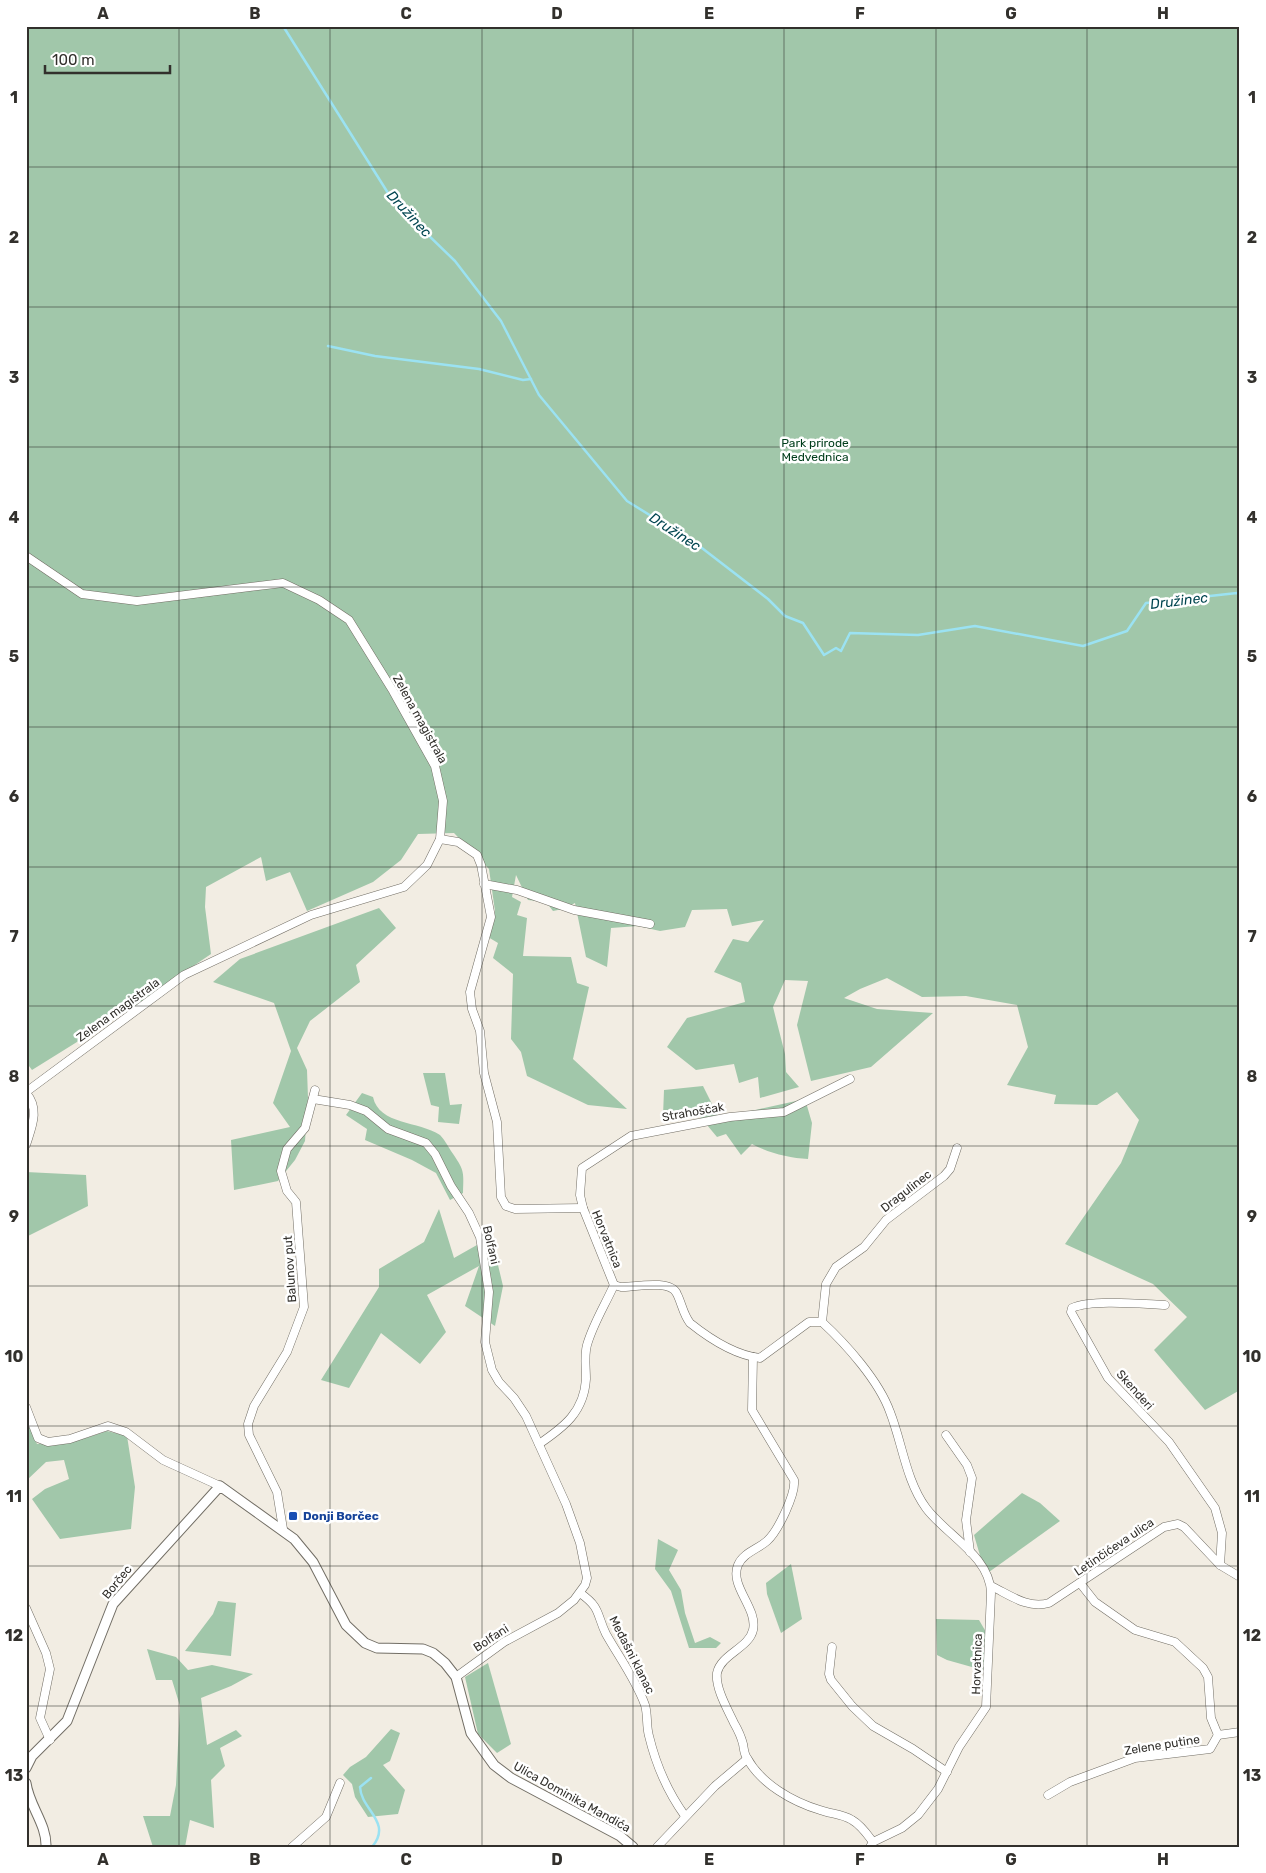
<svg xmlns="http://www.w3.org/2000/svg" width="1266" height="1873" font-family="Rubik,sans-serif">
  <rect width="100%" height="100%" fill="#f2ede3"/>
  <g fill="#a1c7aa">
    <polygon points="26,26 1240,26 1240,1390 1205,1410 1154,1350 1187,1317 1153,1284 1065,1244 1121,1163 1139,1120 1117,1092 1097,1105 1054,1104 1056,1095 1007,1085 1028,1047 1017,1005 966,996 922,997 887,978 860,989 844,998 877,1009 933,1013 871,1067 811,1081 797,1025 808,981 785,980 773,1007 785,1054 786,1072 799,1087 760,1098 758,1077 739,1083 734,1064 696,1070 667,1047 687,1018 745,1002 741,983 714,972 733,939 748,942 764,920 732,926 727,909 692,910 685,927 660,931 638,926 611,928 607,967 586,957 575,903 563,909 553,911 546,902 528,900 516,875 512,897 521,902 517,915 527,918 523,956 571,957 577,983 589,987 573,1059 627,1109 588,1105 527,1076 521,1052 511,1039 513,974 493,958 498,943 488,937 495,911 489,869 454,833 418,834 401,860 373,882 307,911 290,872 266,881 261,857 206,887 205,907 211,954 130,1009 32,1070 26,1062"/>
    <polygon points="379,908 396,928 356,965 360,982 310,1021 297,1048 307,1070 308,1098 305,1141 295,1160 278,1181 234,1190 231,1140 290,1127 273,1103 291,1051 274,1003 213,982 240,959"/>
    <polygon points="423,1073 445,1073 450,1105 462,1104 459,1124 438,1122 439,1107 431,1105"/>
    <path d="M703 1086 719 1118 805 1099 812 1123 808 1159C789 1158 769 1153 752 1144L741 1155 726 1134 717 1137 697 1113 663 1116 664 1090Z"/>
    <path d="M362 1093 373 1097C379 1125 419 1121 440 1135 444 1139 448 1146 451 1151 464 1170 464 1170 463 1193L450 1200 436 1173 412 1160 365 1140 367 1129 346 1115Z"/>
    <polygon points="26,1172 86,1175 88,1206 26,1237"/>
    <polygon points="439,1209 454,1258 484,1241 493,1244 503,1286 495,1326 465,1306 479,1266 427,1295 446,1332 420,1364 381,1333 349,1388 321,1380 379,1287 379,1269 424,1242"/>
    <polygon points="26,1416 37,1444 86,1438 107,1431 127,1436 135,1487 131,1529 60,1539 32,1499 45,1489 69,1479 64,1460 46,1462 27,1480"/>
    <polygon points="1022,1493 1040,1503 1060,1521 989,1572 981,1559 974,1535"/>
    <polygon points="658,1539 678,1550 669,1570 681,1590 685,1613 695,1643 710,1637 721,1643 716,1648 689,1648 671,1591 655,1569"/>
    <polygon points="791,1564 802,1619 781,1633 767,1594 766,1583"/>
    <polygon points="218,1601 236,1603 231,1656 185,1651 213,1614"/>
    <polygon points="936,1619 979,1620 986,1632 986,1671 947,1660 937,1655"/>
    <polygon points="147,1649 176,1657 188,1670 212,1665 253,1674 231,1686 201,1698 207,1745 236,1730 242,1736 220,1748 225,1766 211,1780 214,1828 190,1820 185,1847 153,1847 143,1816 170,1816 176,1785 180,1706 172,1680 156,1680"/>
    <polygon points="488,1663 511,1744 497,1753 478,1734 465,1677"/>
    <polygon points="391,1729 400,1733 390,1761 383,1765 405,1790 398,1814 368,1817 355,1797 352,1784 343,1775 350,1767 366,1757"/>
  </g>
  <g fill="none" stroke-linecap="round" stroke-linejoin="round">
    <g stroke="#9be2f2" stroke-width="2.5">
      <polyline points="283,26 393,201 455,261 501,321 539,395 627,501 698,545 768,599 785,616 803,623 824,655 836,648 841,651 850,633 918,635 975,626 1083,646 1127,631 1146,603 1237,593 1240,595"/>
      <polyline points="328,346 375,356 479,369 523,380 531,379"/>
      <path d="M371 1778 360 1787C361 1810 393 1822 372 1847"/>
    </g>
    <g stroke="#726e65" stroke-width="9">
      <g id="minor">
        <polyline points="26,556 82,594 137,601 283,583 319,600 349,620 393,691 435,766 443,801 440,839 427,865 404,887 311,915 184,975 26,1092"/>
        <polyline points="440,839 458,842 477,855 481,865 491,917 470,992 472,1009 480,1031 484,1073 497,1122 501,1197 506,1206 515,1209 583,1208"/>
        <polyline points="484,884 517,890 574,910 650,924"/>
        <path d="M850 1079 784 1112 730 1117 631 1136 582 1168 580 1195 583 1208 614 1285 621 1287C634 1287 671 1279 677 1294 682 1304 683 1314 690 1323 710 1339 734 1355 760 1358L809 1322H822C846 1344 879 1381 890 1412 902 1442 906 1481 926 1508 946 1535 990 1556 991 1593L986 1707 959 1747 938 1789 918 1815 902 1828 873 1842 870 1847"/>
        <path d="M26 1093C40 1109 32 1126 26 1145"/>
        <polyline points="313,1099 350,1105 366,1111 388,1129 426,1143 435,1154 451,1186 469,1213 480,1237 489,1292 485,1342 492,1370 499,1382 514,1398 526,1416 566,1504 580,1543 587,1578 585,1585 574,1600 558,1613 504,1642 456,1677"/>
        <path d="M1165 1305C1142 1304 1092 1299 1072 1308L1071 1312 1108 1378 1169 1442 1215 1508 1222 1533 1220 1565"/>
        <polyline points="822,1322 826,1284 836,1267 864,1247 886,1220 944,1176 950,1169 957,1148"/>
        <path d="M753 1357 752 1410 794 1480C796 1494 778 1531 767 1541 758 1549 743 1553 738 1565 729 1586 758 1608 753 1630 749 1648 721 1654 717 1673 715 1688 728 1710 734 1723 738 1730 741 1736 743 1744 744 1749 744 1754 747 1758 761 1784 793 1802 820 1810 831 1814 842 1814 852 1820 861 1825 867 1834 873 1842"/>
        <polyline points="26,1407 38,1438 48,1442 70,1439 108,1426 126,1432 163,1460 220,1486"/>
        <polyline points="946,1435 967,1465 972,1478 966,1520 970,1552"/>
        <path d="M539 1444C564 1427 584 1412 586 1379 586 1368 584 1355 587 1345 593 1324 605 1305 614 1285"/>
        <polyline points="283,1529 277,1492 249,1435 248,1424 254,1406 287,1352 304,1307 296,1202 287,1191 281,1171 287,1149 305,1128 315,1090"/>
        <polyline points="1080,1583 1095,1602 1135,1630 1175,1642 1203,1668 1208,1677 1211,1718 1218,1735 1240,1732"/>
        <path d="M991 1586C1010 1595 1027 1609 1049 1603L1164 1527 1178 1524 1184 1527 1220 1565 1240 1577"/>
        <path d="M580 1593C601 1608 596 1613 606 1634 619 1657 636 1680 645 1705 648 1715 646 1725 649 1736 656 1765 667 1791 685 1816"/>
        <polyline points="26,1608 46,1653 50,1669 40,1718 50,1740"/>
        <polyline points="832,1647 829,1674 831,1680 852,1706 873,1726 913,1749 947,1772"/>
        <polyline points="1048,1795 1070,1782 1135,1758 1210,1749 1218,1735"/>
        <polyline points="292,1847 326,1817 340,1783"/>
        <polyline points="657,1847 715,1786 747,1759"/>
      </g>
    </g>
    <g stroke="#726e65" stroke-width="11">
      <g id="tertiary">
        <polyline points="26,1768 32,1756 67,1721 113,1604 220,1486 294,1539 313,1562 346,1625 365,1643 377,1648 423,1649 433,1653 445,1663 456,1677 471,1733 494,1765 511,1778 620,1836 633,1847"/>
        <path d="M26 1783C29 1806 47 1824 46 1847"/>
      </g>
    </g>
    <use href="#minor" stroke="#fff" stroke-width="8"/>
    <use href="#tertiary" stroke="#fff" stroke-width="9"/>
  </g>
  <path fill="none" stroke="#32302c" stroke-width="1" stroke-opacity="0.55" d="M179 26V1847M330 26V1847M482 26V1847M633 26V1847M784 26V1847M936 26V1847M1087 26V1847M26 167H1240M26 307H1240M26 447H1240M26 587H1240M26 727H1240M26 867H1240M26 1006H1240M26 1146H1240M26 1286H1240M26 1426H1240M26 1566H1240M26 1706H1240"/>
  <rect fill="#1a4fb4" stroke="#fff" stroke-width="2" x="288" y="1511" width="10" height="10" rx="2.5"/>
  <g text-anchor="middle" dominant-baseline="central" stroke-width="5" stroke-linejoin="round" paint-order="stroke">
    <g font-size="12" fill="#003d1b" stroke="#fff">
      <text x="815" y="443">Park prirode<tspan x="815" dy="14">Medvednica</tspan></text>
    </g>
    <g font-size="12" fill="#32302c" stroke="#fff">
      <text transform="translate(420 719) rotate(61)">Zelena magistrala</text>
      <text transform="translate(118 1010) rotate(-36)">Zelena magistrala</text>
      <text transform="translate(693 1112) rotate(-10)">Strahoščak</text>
      <text transform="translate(906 1191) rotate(-38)">Dragulinec</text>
      <text transform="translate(607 1239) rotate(68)">Horvatnica</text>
      <text transform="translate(491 1245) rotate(77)">Bolfani</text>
      <text transform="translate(290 1269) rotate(-94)">Balunov put</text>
      <text transform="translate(1135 1390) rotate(48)">Skenderi</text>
      <text transform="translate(1114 1547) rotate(-34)">Letinčićeva ulica</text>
      <text transform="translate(117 1582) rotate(-51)">Borčec</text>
      <text transform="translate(491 1638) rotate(-33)">Bolfani</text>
      <text transform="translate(632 1655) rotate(63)">Međašni klanac</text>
      <text transform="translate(977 1664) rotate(-88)">Horvatnica</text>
      <text transform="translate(1162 1745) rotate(-9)">Zelene putine</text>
      <text transform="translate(572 1797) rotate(29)">Ulica Dominika Mandića</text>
    </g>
    <g font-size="12" font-weight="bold" fill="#164399" stroke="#fff" text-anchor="start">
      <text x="303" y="1516">Donji Borčec</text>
    </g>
    <g font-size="14" font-style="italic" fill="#014550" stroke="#fff">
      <text transform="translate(409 214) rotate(47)">Družinec</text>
      <text transform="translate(675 532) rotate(33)">Družinec</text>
      <text transform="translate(1179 601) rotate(-7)">Družinec</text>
    </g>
  </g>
  <rect width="1266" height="1873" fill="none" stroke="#ffffff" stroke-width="55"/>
  <path d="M45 65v8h125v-8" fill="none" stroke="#32302c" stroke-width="2.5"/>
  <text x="52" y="65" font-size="15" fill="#32302c" stroke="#ffffff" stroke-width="4" paint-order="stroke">100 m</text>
  <rect x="28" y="28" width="1210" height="1818" fill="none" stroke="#32302c" stroke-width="2"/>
  <g font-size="16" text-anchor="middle" font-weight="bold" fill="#32302c">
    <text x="103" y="19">A</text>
    <text x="255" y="19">B</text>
    <text x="406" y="19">C</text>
    <text x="557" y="19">D</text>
    <text x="709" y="19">E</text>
    <text x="860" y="19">F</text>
    <text x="1011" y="19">G</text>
    <text x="1163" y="19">H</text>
    <text x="14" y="103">1</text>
    <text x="1252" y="103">1</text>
    <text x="14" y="243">2</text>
    <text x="1252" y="243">2</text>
    <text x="14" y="383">3</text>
    <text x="1252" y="383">3</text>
    <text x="14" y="523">4</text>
    <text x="1252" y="523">4</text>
    <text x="14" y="662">5</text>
    <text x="1252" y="662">5</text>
    <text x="14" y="802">6</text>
    <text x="1252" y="802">6</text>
    <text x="14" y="942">7</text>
    <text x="1252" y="942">7</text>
    <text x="14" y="1082">8</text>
    <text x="1252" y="1082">8</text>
    <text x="14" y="1222">9</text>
    <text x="1252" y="1222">9</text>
    <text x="14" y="1362">10</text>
    <text x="1252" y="1362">10</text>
    <text x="14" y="1502">11</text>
    <text x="1252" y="1502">11</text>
    <text x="14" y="1641">12</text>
    <text x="1252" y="1641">12</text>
    <text x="14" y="1781">13</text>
    <text x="1252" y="1781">13</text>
    <text x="103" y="1865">A</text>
    <text x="255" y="1865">B</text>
    <text x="406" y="1865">C</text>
    <text x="557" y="1865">D</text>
    <text x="709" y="1865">E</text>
    <text x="860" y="1865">F</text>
    <text x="1011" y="1865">G</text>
    <text x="1163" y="1865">H</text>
  </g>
</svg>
